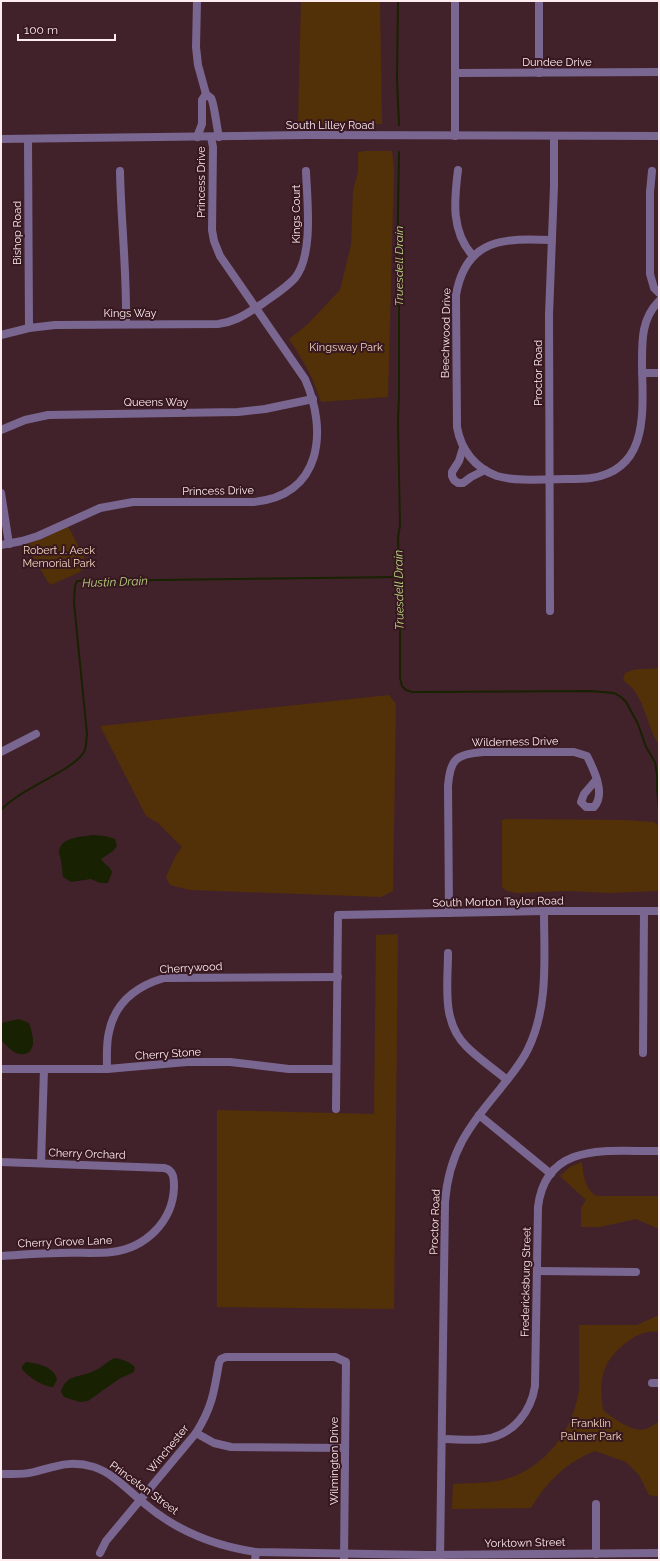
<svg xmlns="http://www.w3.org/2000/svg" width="660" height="1561" font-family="Raleway,sans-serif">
  <rect width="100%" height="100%" fill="#42222a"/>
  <g fill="#523008">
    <polygon points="301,1 380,1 382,124 298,124"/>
    <path d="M365 151H392L394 170 388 397 321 402C313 377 303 360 289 339L308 324 340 290 351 245 353 190 358 172V152Z"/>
    <polygon points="68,526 88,565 78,573 50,585 34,559 27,544 44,538"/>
    <path d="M659 668V745C648 729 646 706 634 690 631 686 626 683 623 680L625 673C635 667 647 670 659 668Z"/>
    <polygon points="389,695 396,704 393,891 381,897 190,890 170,885 166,877 176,855 182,847 158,823 146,816 100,726"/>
    <polygon points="507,819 625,820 654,822 659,826 659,891 609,893 569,891 517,893 507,891 502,887 502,820"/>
    <polygon points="398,934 394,1309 217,1307 217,1110 374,1114 376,935"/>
    <path d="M582 1162C583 1173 585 1191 597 1196H659V1229L636 1219 600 1227H581V1208L586 1200 560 1176 570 1167Z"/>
    <path d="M659 1315V1332C647 1330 636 1335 627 1342 601 1362 599 1379 603 1410 611 1417 633 1433 645 1429 650 1428 654 1424 659 1422V1497L649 1495 639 1475 626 1462 595 1451C565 1463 548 1481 531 1508L452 1509 453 1484C468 1483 483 1483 498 1481 540 1473 571 1435 578 1395 580 1388 579 1380 579 1373 579 1357 579 1341 579 1325H637Z"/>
  </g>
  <g fill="#182102">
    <path d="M93 835 105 836 115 839 117 846 113 851 101 859C105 865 110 866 112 872L108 883H100L91 879 71 882 63 877C62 871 62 867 61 861 61 858 59 855 59 852 60 837 81 837 93 835Z"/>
    <path d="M19 1019 29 1023C33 1034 39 1056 19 1054 12 1053 6 1044 1 1040V1023Z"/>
    <path d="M115 1358C122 1359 130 1362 135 1367L134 1372 119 1379 88 1401 80 1402 64 1397 61 1392C66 1373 81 1378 96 1370 103 1367 107 1361 115 1358Z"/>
    <path d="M26 1362C37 1363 55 1367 57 1380L53 1387C44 1387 28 1377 22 1369V1366Z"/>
  </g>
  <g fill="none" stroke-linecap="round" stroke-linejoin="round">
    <g stroke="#182102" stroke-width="2">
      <polyline points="398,1 397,79 399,125"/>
      <polyline points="399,152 397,271 399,300 399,394 398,421 400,525 398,538 400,593 400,678 402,686 406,690 412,692 590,691 614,693 621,697 626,702 638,724 646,747 655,762 657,774 657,789 659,808"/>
      <path d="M1 810C14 795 48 780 66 768 72 764 80 759 84 752 87 746 86 740 87 734L74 603 75 586 77 581 400 577"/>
    </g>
    <g stroke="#7a6791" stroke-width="8">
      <polyline points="197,1 196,47 198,65 206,94"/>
      <polyline points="455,1 455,136"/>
      <polyline points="455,73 659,72"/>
      <polyline points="539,73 539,1"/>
      <path d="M197 137 202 124V100L206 94C208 96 210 97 211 98 214 102 217 129 219 137"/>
      <polyline points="1,139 307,135 659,136"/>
      <polyline points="28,139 29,328"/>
      <path d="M458 170C454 201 451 232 473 256"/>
      <path d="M120 171C121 222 127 273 126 324"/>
      <polyline points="652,171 650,192 650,274 654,288 659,293"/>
      <path d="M552 240C504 238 466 238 456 295L457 427C461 450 475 468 497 476 517 482 546 479 567 479 575 479 583 479 591 478 652 469 642 406 642 361 642 339 642 318 659 301"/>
      <path d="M1 335 29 328 55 325 218 324C236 322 247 313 262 304 273 296 286 288 295 278 314 254 307 200 306 171"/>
      <polyline points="642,373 659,373"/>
      <polyline points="1,430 25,420 48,415 238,412 265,409 313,399"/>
      <polyline points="463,448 459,461 452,472 452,476 454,480 458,483 463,483 471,477 485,470"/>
      <polyline points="1,493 9,544"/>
      <path d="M1 545 22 541 38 536 100 508 133 502H253C322 496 328 431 305 379L220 256 214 241 212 230 213 147 211 137"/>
      <polyline points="550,611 549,315 554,186 554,136"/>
      <polyline points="1,752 36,734"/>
      <path d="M449 913 448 786C450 759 456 754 483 752H574L587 756C594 770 606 794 594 807H586L581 802 584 794 596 780"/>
      <path d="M448 953C448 985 441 1022 467 1047 479 1059 494 1069 507 1080"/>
      <polyline points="643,1053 644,911"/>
      <polyline points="1,1069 107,1069 187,1062 230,1062 289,1069 336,1069"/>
      <path d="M107 1069C107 1057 106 1044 109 1032 115 1002 137 986 164 978L338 977"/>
      <polyline points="336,1109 338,915 544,911 659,911"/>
      <polyline points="479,1115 551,1174"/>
      <path d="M1 1162 164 1168C174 1170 174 1179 174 1187 173 1222 145 1248 112 1252 94 1254 77 1252 59 1253 40 1253 20 1255 1 1256"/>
      <polyline points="41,1163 44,1069"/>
      <polyline points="537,1271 636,1272"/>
      <polyline points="652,1383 659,1383"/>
      <polyline points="196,1433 214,1443 231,1447 345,1448"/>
      <path d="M442 1439C456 1439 471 1441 485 1439 513 1435 531 1412 535 1386L538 1207C546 1140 610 1152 659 1151"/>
      <path d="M1 1474C12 1474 23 1475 34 1472 57 1466 70 1460 94 1467 113 1473 130 1492 145 1504 177 1531 215 1546 256 1552L428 1555 659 1553"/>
      <polyline points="596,1504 596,1554"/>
      <path d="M100 1553 106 1541 196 1433C212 1407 214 1393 219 1363L221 1359 226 1357H335L346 1362 344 1560"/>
      <path d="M440 1559 445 1202C449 1151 469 1127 500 1089 510 1076 521 1064 528 1049 549 1006 544 957 544 911"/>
      <polyline points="255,1560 256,1552"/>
    </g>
  </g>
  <g text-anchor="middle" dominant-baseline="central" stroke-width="4" stroke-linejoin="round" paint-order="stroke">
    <g font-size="11" fill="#feecef" stroke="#371820">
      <text x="557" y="62">Dundee Drive</text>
      <text x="330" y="125">South Lilley Road</text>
      <text transform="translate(201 182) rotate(-90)">Princess Drive</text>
      <text transform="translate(296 214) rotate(-90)">Kings Court</text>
      <text transform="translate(17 233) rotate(-90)">Bishop Road</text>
      <text x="130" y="313">Kings Way</text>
      <text transform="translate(446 333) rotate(-89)">Beechwood Drive</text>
      <text transform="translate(538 373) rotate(-90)">Proctor Road</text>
      <text x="156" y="402">Queens Way</text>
      <text transform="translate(218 491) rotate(-1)">Princess Drive</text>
      <text transform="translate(515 742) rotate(-1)">Wilderness Drive</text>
      <text transform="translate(498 902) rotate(-1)">South Morton Taylor Road</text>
      <text transform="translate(191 968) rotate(-3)">Cherrywood</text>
      <text transform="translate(168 1054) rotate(-4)">Cherry Stone</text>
      <text transform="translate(87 1154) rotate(2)">Cherry Orchard</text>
      <text transform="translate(435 1222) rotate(-88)">Proctor Road</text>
      <text transform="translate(65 1242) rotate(-2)">Cherry Grove Lane</text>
      <text transform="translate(526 1282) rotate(-89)">Fredericksburg Street</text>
      <text transform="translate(168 1449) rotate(-51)">Winchester</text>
      <text transform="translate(334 1461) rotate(-90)">Wilmington Drive</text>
      <text transform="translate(144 1488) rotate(36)">Princeton Street</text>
      <text transform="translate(525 1543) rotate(-1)">Yorktown Street</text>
    </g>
    <g font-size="11" fill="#f5d8be" stroke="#371820">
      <text x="346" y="347">Kingsway Park</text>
      <text x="59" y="550">Robert J. Aeck<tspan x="59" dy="13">Memorial Park</tspan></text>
      <text x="591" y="1423">Franklin<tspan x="591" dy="13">Palmer Park</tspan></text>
    </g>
    <g font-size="12" font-style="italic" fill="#b6d57c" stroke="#371820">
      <text transform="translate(399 266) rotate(-90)">Truesdell Drain</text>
      <text transform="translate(115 582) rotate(-2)">Hustin Drain</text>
      <text transform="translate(399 590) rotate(-91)">Truesdell Drain</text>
    </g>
  </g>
  <rect width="660" height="1561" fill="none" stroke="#feecef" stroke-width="4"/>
  <path d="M18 34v6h97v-6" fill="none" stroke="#feecef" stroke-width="2"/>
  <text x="24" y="34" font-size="12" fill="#feecef" stroke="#371820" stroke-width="3" paint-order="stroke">100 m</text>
</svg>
